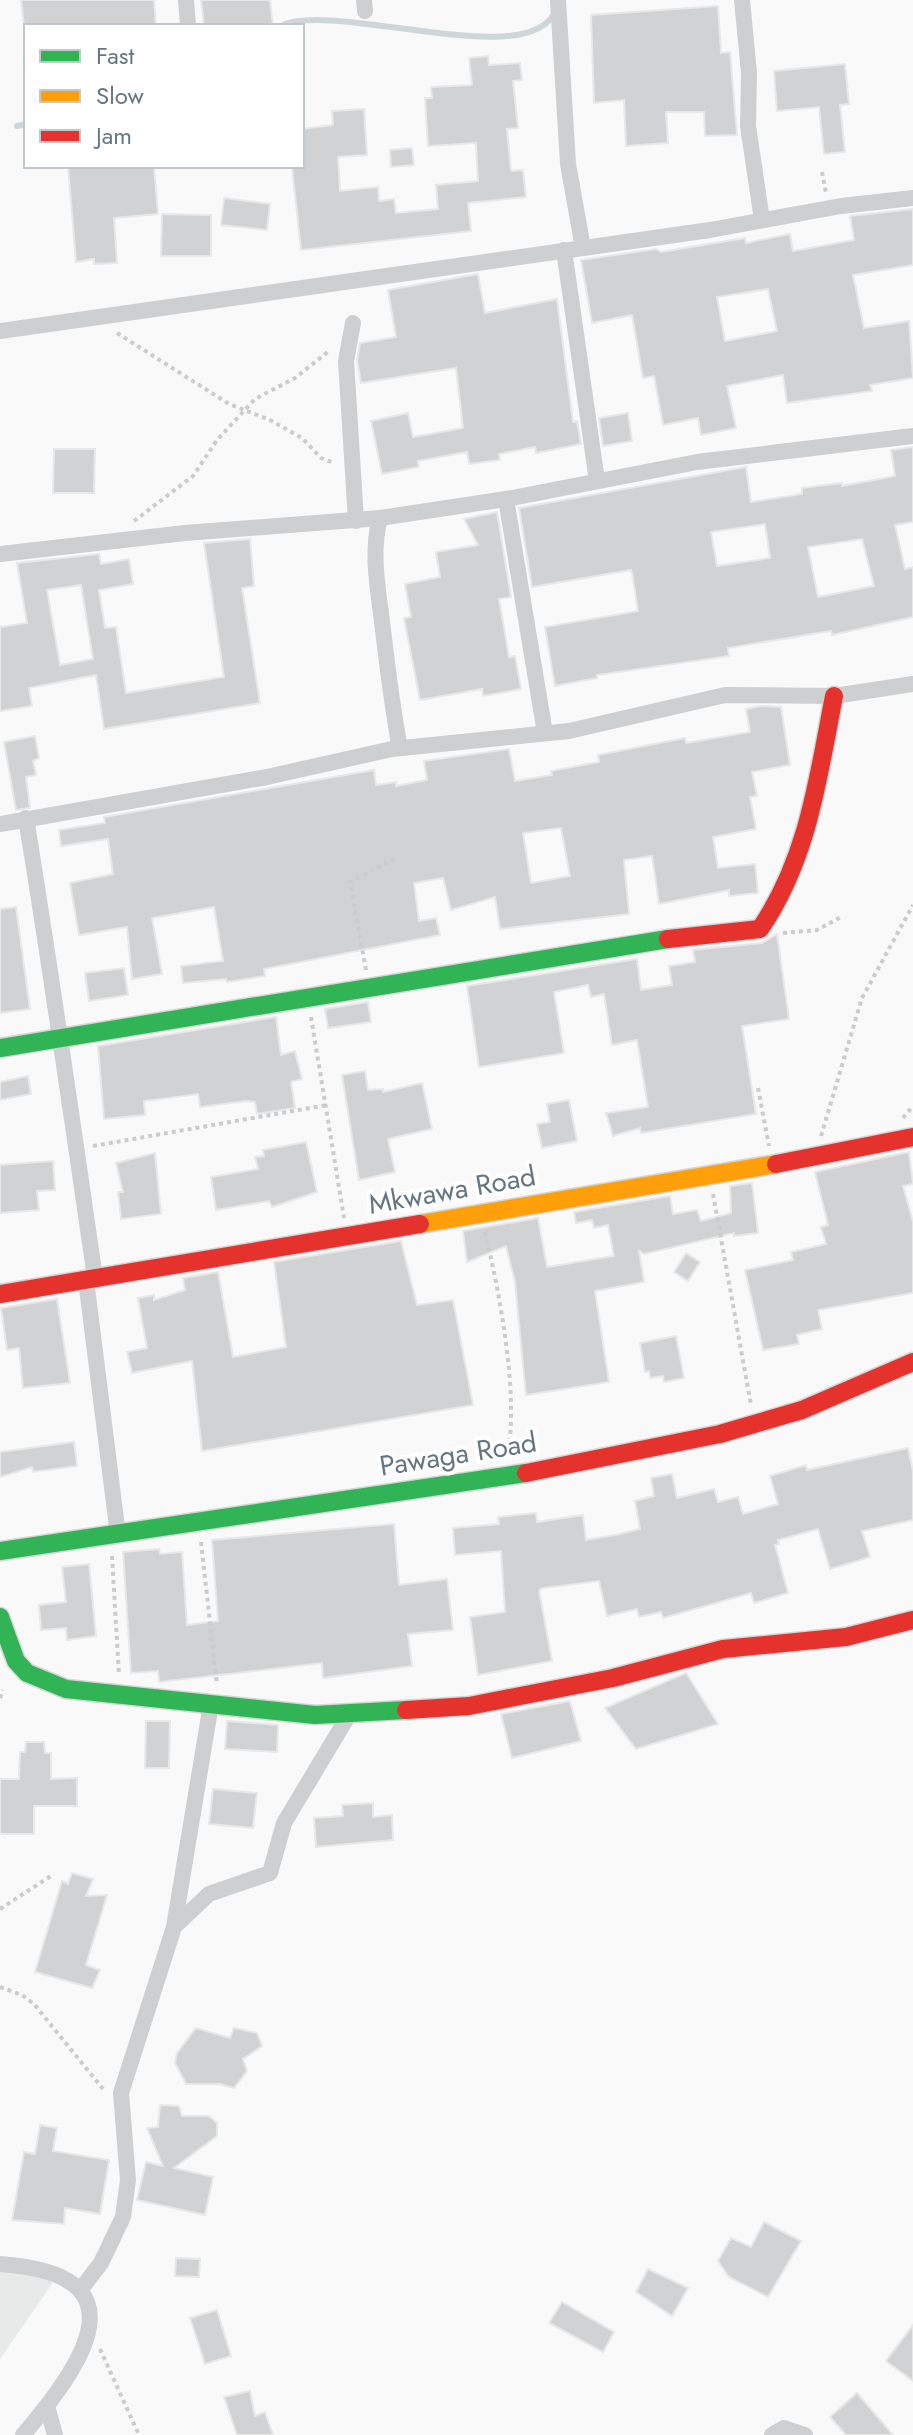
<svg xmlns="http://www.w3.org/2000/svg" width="913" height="2435" font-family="Jost,sans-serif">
  <rect width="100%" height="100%" fill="#f9f9f9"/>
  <polygon fill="#e8e9e9" points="44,2271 52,2284 0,2359 0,2272"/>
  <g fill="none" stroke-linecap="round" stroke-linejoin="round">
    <g stroke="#ced6d9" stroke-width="6">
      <path d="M281 26C334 0 522 71 554 14"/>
      <polyline points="17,126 26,124"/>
    </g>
  </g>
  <g fill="#d0d2d3" stroke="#e8e8e8" stroke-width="2" fill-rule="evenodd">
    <polygon points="21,0 154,0 156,26 24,26"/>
    <polygon points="201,0 270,0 273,26 204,26"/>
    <polygon points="718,6 721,53 730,52 737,135 705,136 704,112 666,112 668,143 626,146 624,100 594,103 591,15"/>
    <polygon points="488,56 489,65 520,63 522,80 513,81 518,128 507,129 511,171 523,170 526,197 468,203 471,231 301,250 292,167 302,166 302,129 333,125 332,111 364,109 367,155 338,157 340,191 378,187 379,201 394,199 396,213 438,209 436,185 478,181 476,143 428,146 425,98 432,98 431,87 472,85 469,58"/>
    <polygon points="845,64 849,104 840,105 845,152 824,154 819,107 777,111 774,71"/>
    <polygon points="412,148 414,165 391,167 390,150"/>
    <polygon points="68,166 154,166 158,214 114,218 117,263 94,264 94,259 76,262"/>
    <polygon points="224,198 270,204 267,230 221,225"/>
    <path d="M913 209V265L853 275 864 328 909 321 913 378 870 385 872 391 787 403 783 375 727 386 736 428 701 435 698 418 663 425 654 376 643 378 632 315 592 323 581 260 656 249 661 252 745 238 746 243 790 234 793 251 854 240 850 216ZM768 289 777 331 725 341 717 297Z"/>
    <polygon points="162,214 211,215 211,256 161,256"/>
    <polygon points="478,274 485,313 557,299 573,422 577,421 581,444 536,453 535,447 499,454 500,460 469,464 467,452 418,461 419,467 382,474 371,421 408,413 413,437 463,428 456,368 361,383 357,360 360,343 396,337 388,290"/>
    <polygon points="628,413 632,441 603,446 599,418"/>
    <path d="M913 447V522L895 525 905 569 913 567V617L832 635 831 631 728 648 729 656 597 675V678L555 686 545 627 638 611 632 573 631 570 532 587 519 508 746 467 751 502 802 494V488L842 483V486L895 476 891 450ZM765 524 770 558 717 566 711 532ZM862 539 874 586 818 597 808 547Z"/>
    <polygon points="54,449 95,449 94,493 53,493"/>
    <polygon points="497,512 511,597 499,599 509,657 515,656 521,689 483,696 482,689 420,700 404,618 411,617 405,584 440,577 436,552 478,545 464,519"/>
    <path d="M250 539 254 586 242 588 260 703 104 729 96 675 29 688 32 706 0 711V627L27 623 17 563 99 554 101 564 129 559 133 584 99 590 105 628 116 627 126 693 224 677 204 543ZM81 585 93 659 60 665 47 590Z"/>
    <path d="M760 706 781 707 790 765 752 772 757 796 750 797 756 829 713 837 718 868 755 864 758 893 729 896V890L659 904 652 856 624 860 629 914 500 929 495 897 451 910 443 878 414 883 419 921 436 918 440 935 264 969 265 976 227 982 226 979 183 983 181 966 223 961 214 907 152 918 162 974 132 979 127 927 79 935 70 883 113 874 108 839 61 846 59 830 105 823 104 817 374 770 376 785 396 782V786L427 780 424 761 509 749 515 781 552 775 551 771 599 762 598 755 685 738 686 743 750 732 746 709ZM561 828 570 876 531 883 523 833Z"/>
    <polygon points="35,736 39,758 33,761 36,775 26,777 30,808 16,810 4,742"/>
    <polygon points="16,907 30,1009 0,1013 0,909"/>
    <polygon points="777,934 789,1019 742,1026 756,1114 641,1133 640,1128 613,1136 606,1113 648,1107 637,1040 612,1045 604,994 591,997 588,985 554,992 564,1053 479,1067 467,986 637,959 641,990 672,985 669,966 695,962 693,950 762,943"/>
    <polygon points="124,968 128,995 89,1001 85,973"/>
    <polygon points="368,1002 371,1022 328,1028 325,1009"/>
    <polygon points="276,1017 281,1055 295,1051 302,1079 291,1082 295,1108 257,1114 255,1102 246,1101 200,1107 198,1094 144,1101 145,1115 104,1119 98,1046"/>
    <polygon points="365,1071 368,1090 383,1089 383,1092 422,1083 432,1129 388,1139 395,1172 359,1180 342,1075"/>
    <polygon points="28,1076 31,1094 0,1100 0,1082"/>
    <polygon points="569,1100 577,1141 542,1148 537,1124 550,1122 547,1104"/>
    <polygon points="306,1142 317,1192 272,1207 269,1201 216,1210 211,1177 258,1169 255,1157 264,1156 263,1150"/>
    <polygon points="909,1152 913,1184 903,1186 913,1222 913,1293 818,1310 822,1329 797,1335 799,1344 763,1350 745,1270 793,1260 791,1252 826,1244 821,1227 828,1225 815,1172"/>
    <polygon points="155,1153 161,1214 121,1219 118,1192 123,1192 116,1163"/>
    <polygon points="53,1161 55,1190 37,1191 39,1210 0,1213 0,1165"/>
    <polygon points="752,1183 758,1233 734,1236 734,1233 644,1254 639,1251 644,1282 595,1291 609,1382 526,1395 515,1282 506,1246 467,1262 463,1231 538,1218 547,1267 614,1256 608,1225 594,1228 592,1220 576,1223 574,1212 670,1196 673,1214 697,1210 701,1221 731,1213 730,1186"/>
    <polygon points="401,1241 417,1305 453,1300 473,1405 202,1451 192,1361 132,1373 127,1352 147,1348 138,1298 154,1295 154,1300 185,1290 183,1278 218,1272 233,1357 286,1347 274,1262"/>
    <polygon points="686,1253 700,1262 688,1281 674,1272"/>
    <polygon points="57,1299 70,1383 23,1388 19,1348 7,1350 1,1308"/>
    <polygon points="676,1336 684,1378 664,1382 663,1376 650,1378 649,1371 645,1372 640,1343"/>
    <polygon points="74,1442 77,1466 33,1472 32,1467 0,1477 0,1452"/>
    <polygon points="908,1448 913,1471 913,1520 862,1531 870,1557 830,1569 818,1529 778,1540 779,1544 775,1545 788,1593 754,1603 751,1593 663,1618 661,1612 639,1617 637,1609 607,1616 599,1581 543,1588 539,1590 552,1661 478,1675 470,1617 505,1612 501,1551 455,1555 453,1528 499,1524 498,1517 536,1513 537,1522 583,1515 586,1540 620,1534 640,1529 635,1501 654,1496 651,1478 672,1474 677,1498 714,1489 718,1502 738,1497 743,1514 778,1504 770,1476 806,1465 807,1470"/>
    <polygon points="394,1524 399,1585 447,1579 453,1630 408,1634 412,1666 323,1678 322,1663 159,1682 158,1671 131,1673 123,1552 159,1549 160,1554 182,1552 187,1625 218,1621 212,1540"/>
    <polygon points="89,1564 96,1636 67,1640 66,1628 41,1630 39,1605 66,1602 62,1567"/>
    <polygon points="686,1673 718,1724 636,1749 605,1708"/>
    <polygon points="570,1701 581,1741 512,1758 501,1714"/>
    <polygon points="146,1721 170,1721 169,1768 145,1768"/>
    <polygon points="227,1721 278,1725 277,1752 225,1749"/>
    <polygon points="26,1742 44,1742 45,1753 51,1753 51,1779 77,1778 77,1806 34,1806 34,1834 0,1834 0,1779 19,1779 20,1752 25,1752"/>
    <polygon points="213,1789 257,1793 253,1828 209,1824"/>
    <polygon points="373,1803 373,1817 392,1815 393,1840 316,1847 314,1818 343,1816 342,1805"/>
    <polygon points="72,1873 93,1879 86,1896 107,1895 86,1965 100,1970 92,1988 35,1972 62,1881 68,1884"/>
    <polygon points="196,2028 230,2038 234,2028 257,2033 262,2046 243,2059 247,2071 234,2088 220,2084 186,2084 175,2063 177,2053"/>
    <polygon points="160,2105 179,2106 182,2116 209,2116 217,2123 217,2136 174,2168 213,2177 205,2215 137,2200 146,2162 163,2166 147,2128 158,2127"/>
    <polygon points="40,2125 57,2128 53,2151 109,2160 100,2214 65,2208 64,2224 12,2220 24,2152 35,2154"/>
    <polygon points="764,2222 801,2241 768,2297 729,2277 718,2261 731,2238 751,2247"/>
    <polygon points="176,2258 200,2259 199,2277 175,2276"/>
    <polygon points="648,2269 688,2288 672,2316 636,2292"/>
    <polygon points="562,2302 614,2332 603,2352 549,2323"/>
    <polygon points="217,2310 231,2356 205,2364 190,2318"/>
    <polygon points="913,2325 913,2381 886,2361"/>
    <polygon points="250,2391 255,2416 265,2412 273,2435 237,2435 224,2397"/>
    <polygon points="857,2393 893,2435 846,2435 830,2417"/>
  </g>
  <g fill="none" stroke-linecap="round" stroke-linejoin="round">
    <g stroke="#d5d6d7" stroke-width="21">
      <g id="fast">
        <polyline points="0,1048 668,939"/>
        <polyline points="0,1551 526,1473"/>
        <polyline points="0,1617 16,1661 27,1673 66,1689 315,1715 406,1710"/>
      </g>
    </g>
    <g stroke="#d5d6d7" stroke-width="21">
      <polyline id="slow" points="420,1224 776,1164"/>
    </g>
    <g stroke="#d5d6d7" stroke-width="21">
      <g id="jam">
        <path d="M668 939 760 929C808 859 818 778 834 696"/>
        <polyline points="776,1164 913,1137"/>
        <polyline points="0,1294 420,1224"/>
        <polyline points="526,1473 720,1434 802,1410 913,1362"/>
        <polyline points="406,1710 469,1706 613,1678 723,1649 846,1637 913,1620"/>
      </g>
    </g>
    <g stroke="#cbcccd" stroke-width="4" stroke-dasharray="4 4" stroke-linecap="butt">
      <polyline points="822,172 826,193"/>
      <polyline points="117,333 229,404 270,420 302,438 321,458 334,463"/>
      <polyline points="134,521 193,476 217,440 255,399 295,378 329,351"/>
      <polyline points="783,933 817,930 841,917"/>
      <polyline points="366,970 350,882 398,857"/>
      <polyline points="311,1017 344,1218"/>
      <polyline points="758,1088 769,1146"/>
      <polyline points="903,1118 913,1106"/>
      <polyline points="821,1136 862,998 913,905"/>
      <polyline points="93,1146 327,1105"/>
      <polyline points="713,1194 751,1405"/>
      <path d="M485 1232C499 1290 520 1398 507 1456"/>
      <polyline points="201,1542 217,1685"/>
      <polyline points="112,1556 119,1675"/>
      <polyline points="0,1698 3,1690"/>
      <polyline points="0,1909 54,1874"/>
      <polyline points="0,1987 22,1995 34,2004 103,2089"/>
      <polyline points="100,2349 139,2435"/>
    </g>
    <g stroke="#cecfd0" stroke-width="16">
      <polyline points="186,0 188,26"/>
      <polyline points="364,0 365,11"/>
      <polyline points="558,0 568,164 583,248"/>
      <polyline points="742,0 749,73 748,126 762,220"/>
      <polyline points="564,250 597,481"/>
      <polyline points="353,323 346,361 356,521"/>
      <polyline points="0,331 710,230 841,206 913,198"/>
      <polyline points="506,499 545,733"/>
      <path d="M380 518C370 555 379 592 383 630 388 669 392 708 400 748"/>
      <polyline points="0,554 185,533 380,518 512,498 697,462 913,436"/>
      <path d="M26 818C51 971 73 1125 95 1278"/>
      <polyline points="0,824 267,777 392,749 569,731 725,695 834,696 913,684"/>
      <polyline points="86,1280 118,1535"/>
      <polyline points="174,1927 209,1894 270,1873 284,1823 350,1713"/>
      <path d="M0 2264C146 2274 84 2363 23 2435"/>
      <polyline points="81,2289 101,2263 123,2217 128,2180 121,2093 174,1927 211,1704"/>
      <polyline points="47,2406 55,2435"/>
      <polyline points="772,2435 784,2428 805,2435"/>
    </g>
    <use href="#fast" stroke="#30b455" stroke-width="18"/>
    <use href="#slow" stroke="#ff9f0a" stroke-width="18"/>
    <use href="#jam" stroke="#e5322d" stroke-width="18"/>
  </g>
  <g text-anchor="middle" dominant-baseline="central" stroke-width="8" stroke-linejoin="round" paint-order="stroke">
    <g font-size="28" fill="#657683" stroke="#fff">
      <text transform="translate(452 1190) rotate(-10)">Mkwawa Road</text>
      <text transform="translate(458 1454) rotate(-9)">Pawaga Road</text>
    </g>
  </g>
  <rect x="24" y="24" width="280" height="144" fill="#ffffff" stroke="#c1c8cd" stroke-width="2"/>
  <rect x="40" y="50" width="40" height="12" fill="#30b455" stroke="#c1c8cd" stroke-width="2"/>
  <text x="96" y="64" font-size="24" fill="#657683">Fast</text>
  <rect x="40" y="90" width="40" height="12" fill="#ff9f0a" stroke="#c1c8cd" stroke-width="2"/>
  <text x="96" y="104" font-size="24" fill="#657683">Slow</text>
  <rect x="40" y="130" width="40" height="12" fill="#e5322d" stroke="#c1c8cd" stroke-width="2"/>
  <text x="96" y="144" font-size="24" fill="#657683">Jam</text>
</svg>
